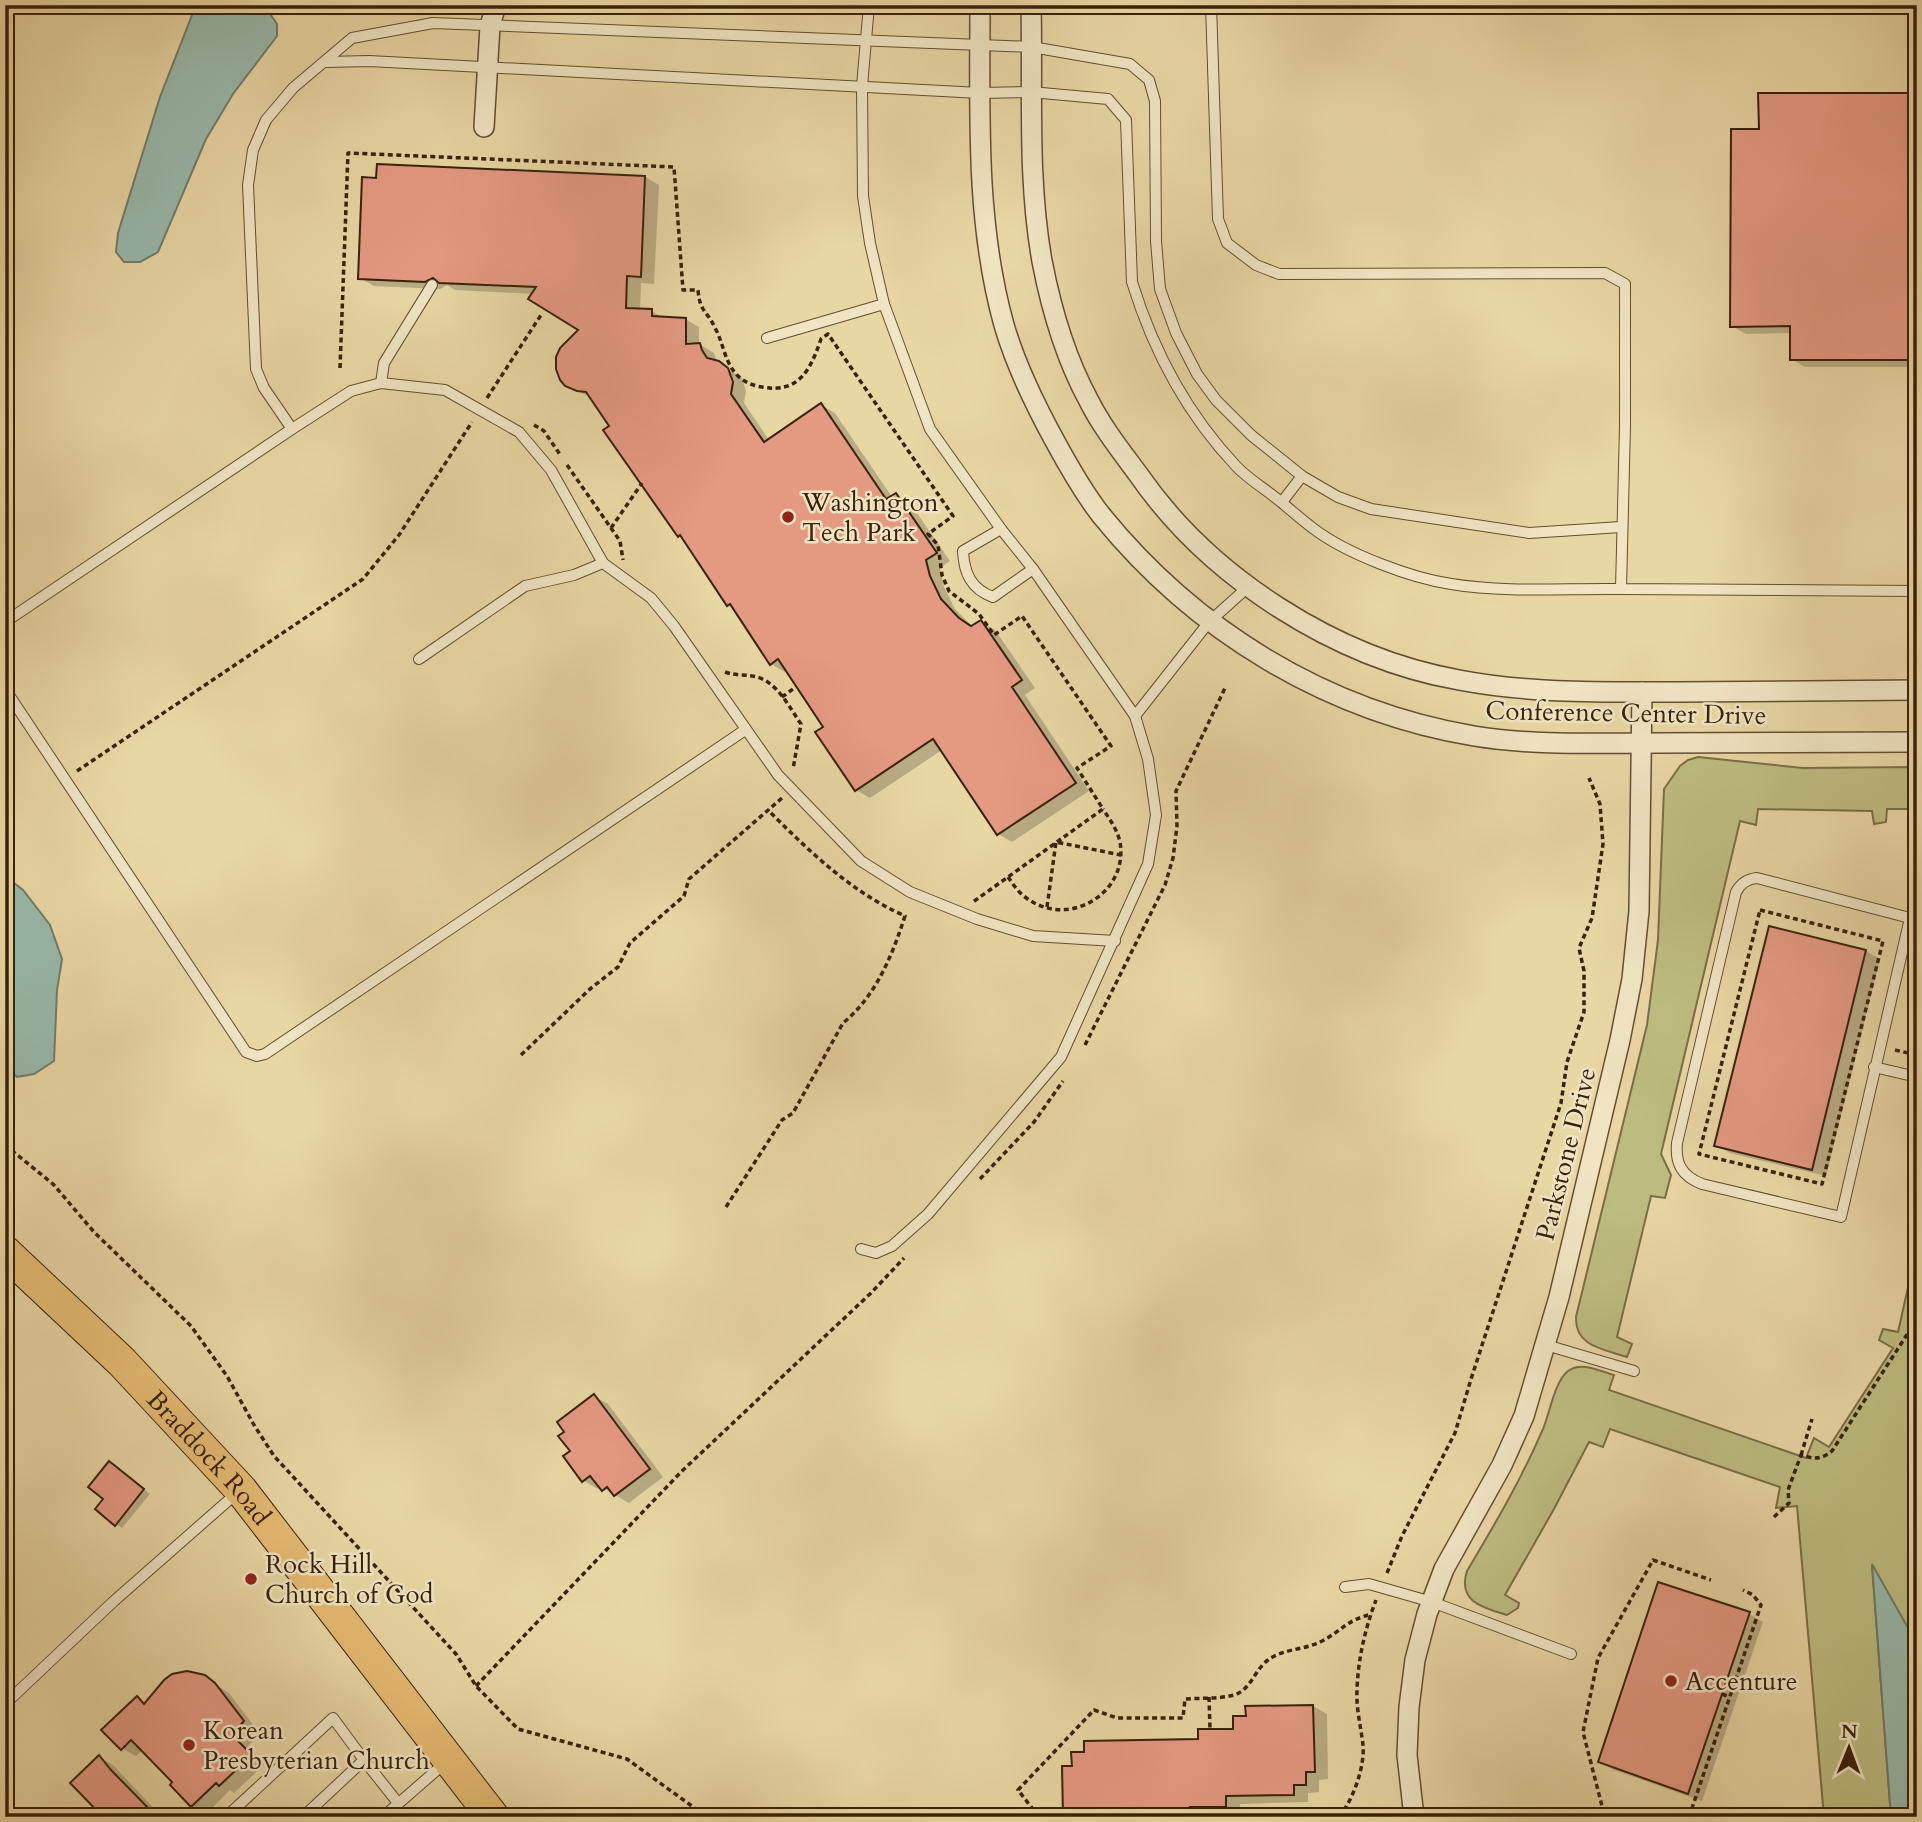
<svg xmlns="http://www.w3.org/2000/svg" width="1922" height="1822" font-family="Cardo,serif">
  <rect width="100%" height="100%" fill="#e8d6a3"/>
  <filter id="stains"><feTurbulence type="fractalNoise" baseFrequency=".00286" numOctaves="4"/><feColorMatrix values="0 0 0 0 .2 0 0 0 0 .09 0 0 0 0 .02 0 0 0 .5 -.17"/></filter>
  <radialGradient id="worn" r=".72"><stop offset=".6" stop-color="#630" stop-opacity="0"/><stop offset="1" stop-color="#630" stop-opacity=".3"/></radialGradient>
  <g fill="#bdbc80" stroke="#7a6e44" stroke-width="2">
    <path d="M1698 757 1803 768 1917 767V809H1887L1886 822 1874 824 1872 811 1758 809 1756 825 1740 821 1661 1154 1671 1175 1665 1198 1651 1196 1617 1337 1632 1344 1627 1357C1604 1349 1575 1347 1576 1317L1647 1025 1658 940 1664 789 1680 766 1688 760Z"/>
    <path d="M1913 1265 1917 1266V1644L1872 1566 1891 1817H1824L1797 1506 1776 1508 1780 1487 1610 1429 1603 1447 1589 1442 1554 1509 1505 1595 1519 1603 1518 1608 1507 1615C1484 1608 1457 1602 1467 1571 1495 1524 1522 1478 1543 1429 1550 1412 1555 1381 1568 1371 1582 1361 1599 1371 1614 1375L1609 1390 1806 1458 1814 1438 1829 1447 1893 1348 1879 1340 1883 1329 1898 1332Z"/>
  </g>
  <g fill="#98b9ab" stroke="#727c6a" stroke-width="2">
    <polygon points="196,5 264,5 277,24 277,36 233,94 206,139 158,252 140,262 124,262 116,252 118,233 160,97"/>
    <polygon points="5,876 23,890 50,925 62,959 57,990 54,1061 34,1074 17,1077 5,1066"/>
    <polygon points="1872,1564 1917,1644 1917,1817 1891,1817"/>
  </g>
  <g fill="#0003">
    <polygon points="1917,95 1917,367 1805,367 1791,359 1792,333 1746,334 1732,326 1760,131"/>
    <polygon points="645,177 659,185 654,284 641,283 640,310 651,311 664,318 685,319 699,327 699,344 714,353 717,362 742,378 746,391 744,403 769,440 821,405 835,413 892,497 896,495 910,503 950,561 940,568 944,587 955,609 973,627 981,622 995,630 1035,688 1025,695 1089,791 1012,842 998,834 942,750 870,798 856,790 826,727 787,670 785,672 771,664 735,609 728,605 684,539 679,536 593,399 566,384 581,330 534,294 455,290 447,285 440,289 374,286 360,278"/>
    <polygon points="1866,951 1880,959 1826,1176 1730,1153 1716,1145"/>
    <polygon points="594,1396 608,1404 663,1477 629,1503 601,1487 598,1489 584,1481 572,1451 566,1432"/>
    <polygon points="115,1467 150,1494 122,1528 116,1524 106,1499"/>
    <polygon points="1749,1614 1763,1622 1702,1801 1614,1770 1600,1762"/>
    <polygon points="204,1677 229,1693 257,1730 250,1737 254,1740 248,1746 265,1764 234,1793 230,1790 206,1814 192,1806 175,1783 143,1750 136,1756 122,1748 137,1698 146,1704"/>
    <polygon points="1313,1706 1327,1714 1328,1779 1319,1780 1319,1792 1308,1793 1308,1802 1240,1804 1240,1814 1204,1814 1204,1817 1065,1817 1073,1767 1199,1741"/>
    <polygon points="99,1757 113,1765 162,1817 105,1817"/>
  </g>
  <g fill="#e49981" stroke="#382108" stroke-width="2">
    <polygon points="1758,93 1917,93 1917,360 1790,360 1790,326 1730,327 1731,129 1759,129"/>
    <polygon points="377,164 645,176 641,277 627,276 626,308 652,309 652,316 686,318 686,344 700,343 702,350 707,358 719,361 728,368 733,382 731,394 764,442 821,403 886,499 896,493 937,553 926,560 930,576 941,599 959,618 971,626 981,620 1022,680 1012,687 1076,783 997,835 933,739 855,791 815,732 823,727 778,659 770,665 730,604 727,606 680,535 678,537 603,430 609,426 586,392 577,391 565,386 560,380 556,369 556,357 560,348 578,330 528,299 536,287 439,283 433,278 425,282 358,279 362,177 376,178"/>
    <polygon points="1769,926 1866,950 1812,1170 1714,1146"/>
    <polygon points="594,1394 650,1469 614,1496 607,1487 602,1491 590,1476 582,1482 563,1456 570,1451 558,1436 564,1432 557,1422"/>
    <polygon points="109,1461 144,1489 115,1526 95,1509 103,1499 88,1487"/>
    <polygon points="1658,1582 1750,1612 1688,1794 1598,1762"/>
    <polygon points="187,1671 205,1675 215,1683 244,1721 238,1728 241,1731 235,1738 252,1755 219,1786 216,1783 191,1807 170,1785 172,1782 131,1740 121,1750 101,1730 137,1696 144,1704 164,1680 172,1674"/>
    <polygon points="1313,1705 1315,1772 1306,1772 1306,1785 1294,1785 1294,1795 1226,1796 1226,1807 1190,1807 1191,1817 1063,1817 1062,1766 1072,1766 1071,1752 1084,1752 1084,1741 1198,1739 1198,1729 1233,1729 1233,1716 1246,1716 1245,1706"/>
    <polygon points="99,1755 111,1770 157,1817 103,1817 70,1783"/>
  </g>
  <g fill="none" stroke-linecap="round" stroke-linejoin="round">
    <g stroke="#644e2f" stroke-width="12">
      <g id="service">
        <polyline points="1211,5 1218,219 1227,243 1256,265 1279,274 1605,273 1625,284 1625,426 1621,589 1917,591"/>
        <path d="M326 62 369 61 980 93 1031 92 1108 99 1126 120 1132 282C1153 350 1187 414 1236 466 1249 480 1267 490 1281 502 1292 511 1303 521 1314 529 1347 554 1411 578 1451 584 1507 593 1565 588 1621 589"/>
        <polyline points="767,338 884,304 870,243 863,196 862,86 869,5"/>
        <polyline points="381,383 384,363 432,285"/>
        <polyline points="1282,502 1302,476"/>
        <path d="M1001 529 963 551C964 573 971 589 993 597L1033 569"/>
        <polyline points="5,622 292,429"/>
        <polyline points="419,659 525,586 574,575 603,563"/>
        <polyline points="5,689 246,1052 257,1056 265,1054 745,730"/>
        <polyline points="1135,716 1209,622 1248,587"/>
        <path d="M1757 878 1910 918 1841 1217 1702 1184C1682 1176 1675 1164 1677 1143L1736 892C1741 883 1747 879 1757 878Z"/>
        <polyline points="1115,941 1033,936 977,919 910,892 861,861 778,775 674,626 651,598 603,563 551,470 519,432 445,390 381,383 351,391 292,429 264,388 256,369 248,185 253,150 266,120 293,88 352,38 433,23 1032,47 1130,64 1149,80 1155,101 1156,241 1160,289 1176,333 1197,374 1216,400 1251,435 1302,476 1338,497 1371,509 1529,533 1621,527"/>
        <polyline points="1874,1067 1917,1077"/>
        <polyline points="861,1249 876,1253 892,1246 928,1214 1061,1057 1148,864 1156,815 1148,759 1135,716 1033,569 1001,529 930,429 884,304"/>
        <polyline points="1546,1345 1634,1371"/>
        <polyline points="1345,1587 1369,1584 1432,1602 1571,1654"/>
        <polyline points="5,1704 114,1601 238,1492"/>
        <polyline points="226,1817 333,1718 364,1760"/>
        <polyline points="303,1817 364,1760 398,1803"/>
        <polyline points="383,1817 446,1762"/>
      </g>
    </g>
    <g stroke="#644e2f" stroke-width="22">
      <g id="minor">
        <path d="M980 5C980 112 975 221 1004 325 1016 366 1035 405 1056 443 1069 467 1084 493 1101 515 1195 631 1326 711 1474 736 1535 746 1598 743 1659 743 1745 743 1831 742 1917 742"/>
        <path d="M1031 5C1033 90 1027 177 1042 261 1051 308 1066 359 1089 401 1102 427 1121 451 1138 474 1209 577 1335 658 1459 680 1532 694 1607 692 1681 692 1759 691 1838 691 1917 690"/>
        <polyline points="484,127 490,26 496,5"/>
        <polyline points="1414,1817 1407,1755 1409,1707 1415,1660 1427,1614 1444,1569 1502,1465 1524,1416 1559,1297 1620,1040 1632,979 1639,911 1642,692"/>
      </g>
    </g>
    <g stroke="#382108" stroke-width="34">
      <g id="primary">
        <path id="s1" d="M5 1252 122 1362 241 1490 493 1817"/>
      </g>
    </g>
    <g stroke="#382108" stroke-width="3.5" stroke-dasharray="5 3.5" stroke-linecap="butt">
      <path d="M340 368 348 153 674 167 683 290H698C700 313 707 310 715 328 724 344 724 362 738 376 744 382 754 386 762 387 800 394 811 368 821 339L828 334 953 516 928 534 938 545 942 575 949 591 979 614 994 635 1022 616 1111 746 1077 768 1103 809 973 902"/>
      <polyline points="487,398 541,315"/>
      <polyline points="534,425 544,431 561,456"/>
      <polyline points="567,465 620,541 623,560"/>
      <polyline points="611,528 642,483"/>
      <path d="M725 672C736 676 746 674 757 677 778 683 789 707 801 724L793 769"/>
      <polyline points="782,697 793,689"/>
      <polyline points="77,771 363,579 399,535 472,422"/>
      <path d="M1008 877C1013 884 1018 892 1025 897 1067 930 1129 894 1120 842 1117 829 1110 820 1103 809"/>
      <polyline points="1047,907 1056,842 1121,855"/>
      <polygon points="1760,910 1883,941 1822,1184 1699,1154"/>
      <polyline points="1085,1045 1165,885 1173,858 1177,826 1176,791 1226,686"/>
      <polyline points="1895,1050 1917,1055"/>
      <polyline points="521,1055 590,989 618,967 630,943 684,896 689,879 782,798"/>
      <polyline points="5,1145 53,1184 94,1232 191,1326 227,1376 254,1425 274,1456 456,1654 476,1686 518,1729 627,1759 707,1817"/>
      <polyline points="980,1179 1034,1122 1063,1081"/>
      <path d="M726 1207 782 1120 793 1113 843 1023C876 996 892 956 905 916 851 892 810 852 768 810"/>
      <polyline points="1801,1455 1812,1419"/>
      <path d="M1774 1517 1789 1503 1788 1490 1801 1455C1813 1459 1821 1460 1832 1451L1917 1319"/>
      <polyline points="1387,1573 1402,1536 1455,1433 1471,1379 1561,1103 1567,1062 1584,1012 1584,971 1579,948 1592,918 1603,844 1600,804 1589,778"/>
      <polyline points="476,1686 682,1471 871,1293 904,1258"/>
      <polyline points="1722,1694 1730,1697"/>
      <polyline points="1209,1697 1210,1729"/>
      <polyline points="1209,1807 1210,1817"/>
      <path d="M1039 1817 1018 1790 1094 1710 1117 1718H1183L1185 1699C1200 1698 1219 1699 1234 1695 1251 1690 1255 1669 1268 1660 1282 1649 1304 1650 1320 1642 1342 1631 1346 1620 1372 1614"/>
      <path d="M1339 1817C1353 1800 1365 1767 1363 1745 1361 1727 1356 1709 1357 1690 1358 1659 1365 1629 1376 1600"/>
      <polyline points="1614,1817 1602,1806 1583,1732 1598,1658 1653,1560 1711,1580"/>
      <polyline points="1689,1817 1761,1605 1753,1595 1743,1590"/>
    </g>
    <use href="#service" stroke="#f0e4c3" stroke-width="10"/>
    <use href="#minor" stroke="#f0e4c3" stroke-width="19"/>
    <use href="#primary" stroke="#e4bb72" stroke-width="32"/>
  </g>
  <g fill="#8f2418" stroke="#f0e4c3" stroke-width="2.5">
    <circle cx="788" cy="517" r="7"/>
    <circle cx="251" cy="1579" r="7"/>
    <circle cx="1671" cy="1681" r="7"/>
    <circle cx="189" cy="1745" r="7"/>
  </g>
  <g text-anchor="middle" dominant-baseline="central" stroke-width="5" stroke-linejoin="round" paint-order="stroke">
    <g font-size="26" fill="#382108" stroke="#f0e4c3" text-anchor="start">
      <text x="802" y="502">Washington<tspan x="802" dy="30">Tech Park</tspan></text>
      <text x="265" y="1564">Rock Hill<tspan x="265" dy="30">Church of God</tspan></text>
      <text x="1685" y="1681">Accenture</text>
      <text x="203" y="1730">Korean<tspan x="203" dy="30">Presbyterian Church</tspan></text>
    </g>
    <g font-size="26" fill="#382108" stroke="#f0e4c3">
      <text transform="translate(1626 713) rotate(1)">Conference Center Drive</text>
      <text transform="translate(1566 1154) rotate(-76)">Parkstone Drive</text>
      <text stroke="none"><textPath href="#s1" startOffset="290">Braddock Road</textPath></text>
    </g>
  </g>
  <rect width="1922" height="1822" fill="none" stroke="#e8d6a3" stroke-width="28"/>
  <rect x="7" y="7" width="1908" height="1808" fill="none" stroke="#382108" stroke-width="3.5"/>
  <rect x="14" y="14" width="1894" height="1794" fill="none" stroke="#382108" stroke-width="2"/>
  <g transform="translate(1849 1748) rotate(1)" stroke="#f0e4c3" stroke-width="5" paint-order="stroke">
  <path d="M0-5L12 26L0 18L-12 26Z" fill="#382108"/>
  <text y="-10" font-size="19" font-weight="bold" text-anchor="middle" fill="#382108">N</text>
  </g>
  <rect width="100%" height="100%" filter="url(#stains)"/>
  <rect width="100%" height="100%" fill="url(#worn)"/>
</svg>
